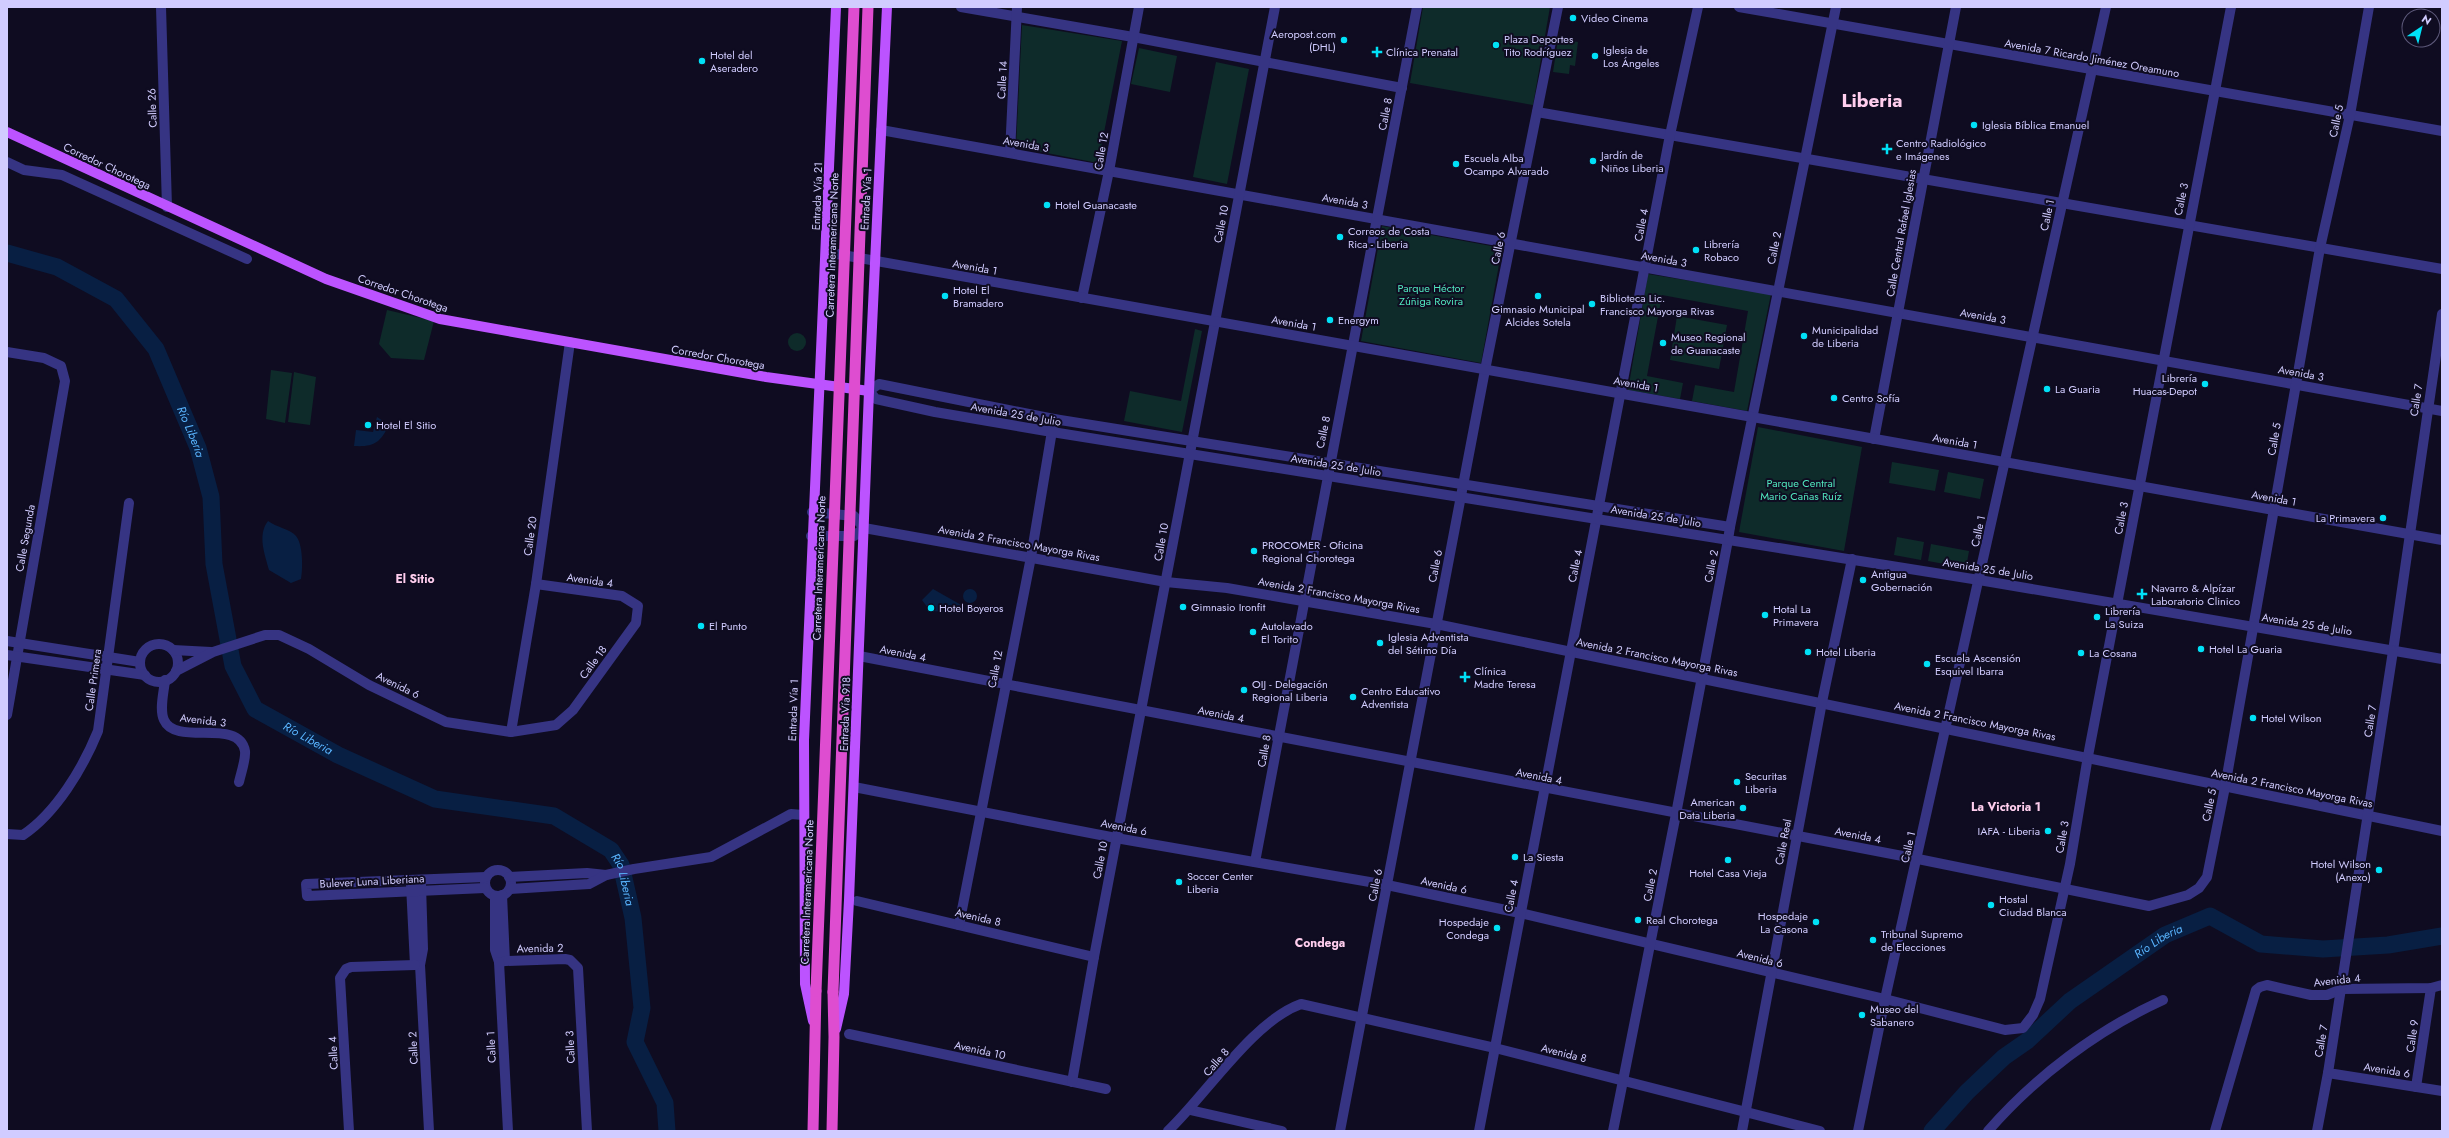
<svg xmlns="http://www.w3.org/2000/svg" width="2449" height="1138" font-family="Jost,sans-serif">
  <rect width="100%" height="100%" fill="#0f0c21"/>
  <g fill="#0e2b2a">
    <polygon points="1423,7 1550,7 1533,105 1410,83"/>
    <polygon points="1022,25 1122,41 1098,163 1016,147"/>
    <polygon points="1558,39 1578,42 1575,66 1570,65 1569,74 1553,72"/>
    <polygon points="1139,48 1177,56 1170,92 1131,84"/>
    <polygon points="1216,62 1249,69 1227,184 1193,177"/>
    <polygon points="1382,226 1502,248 1481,363 1361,341"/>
    <polygon points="1648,274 1771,294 1747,411 1692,401 1695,385 1734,392 1748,311 1662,295 1647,376 1683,383 1680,399 1628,390"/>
    <polygon points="387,310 434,321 424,360 391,358 379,344"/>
    <polygon points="1677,316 1727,325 1719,369 1670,360"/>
    <polygon points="1195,329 1202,331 1182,432 1124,421 1130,391 1181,401"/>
    <circle cx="797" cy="342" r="9"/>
    <polygon points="271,370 292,373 285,423 266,419"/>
    <polygon points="294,372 316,377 310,425 288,422"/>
    <polygon points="1758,427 1862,447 1844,551 1739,532"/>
    <polygon points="1892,462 1939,470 1935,491 1889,483"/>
    <polygon points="1948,472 1984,479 1980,499 1944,492"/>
    <polygon points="1897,537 1924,542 1921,560 1894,555"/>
    <polygon points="1931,544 1969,551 1966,568 1928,561"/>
  </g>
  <g fill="#081f43">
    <path d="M377 417 389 425C380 443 374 447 354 446L356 430 373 432Z"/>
    <path d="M268 521C276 527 290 529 296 536 303 544 303 569 301 579L291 583 269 570C265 555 257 535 268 521Z"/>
    <path d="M933 589 963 606 959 613C949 616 941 610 930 611L922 600Z"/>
    <circle cx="970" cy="596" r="7"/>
  </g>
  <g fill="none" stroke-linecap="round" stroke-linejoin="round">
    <g stroke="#081f43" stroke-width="17">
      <path id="s1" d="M7 253 57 267 116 299 156 349 198 448 211 497 214 564 233 666 255 709 338 755 435 799 554 816 611 850 621 865 633 918 642 1008 635 1042 665 1103 667 1131"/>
      <path id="s2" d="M1932 1131 1967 1092 2004 1057 2027 1041 2070 1001 2165 935 2210 916 2261 944 2323 949 2388 945 2442 936"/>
    </g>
    <g stroke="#363483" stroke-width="10">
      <polyline points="161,7 167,207"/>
      <polyline points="961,7 1133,37 1402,88"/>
      <polyline points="1739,7 2442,131"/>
      <polyline points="1537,112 2442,269"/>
      <polyline points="881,130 2442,411"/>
      <polyline points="1010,153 1017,7"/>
      <polyline points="7,162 24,170 62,175 247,259"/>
      <polyline points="1082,298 1109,171 1139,7"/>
      <polyline points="7,352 44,358 61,366 65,381 7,715"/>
      <polyline points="1874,439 1956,7"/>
      <polyline points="812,512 854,516 864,528"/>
      <polyline points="1730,527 1836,7"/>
      <polyline points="864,528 1166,582 1227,588 1436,624 2442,831"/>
      <polyline points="811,536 854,536 864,528"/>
      <polyline points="7,641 140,662"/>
      <circle cx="159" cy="663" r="19"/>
      <polyline points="173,650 211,652"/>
      <polyline points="2393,651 2442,314"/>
      <polyline points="7,655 145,675"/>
      <polyline points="859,656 1918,859 2149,906 2188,895 2199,888 2207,877 2225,787 2320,248 2350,115 2369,7"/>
      <polyline points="176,671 213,652 265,635 279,635 309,649 369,685 446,722 511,732 556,725 573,710 636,623 638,606 622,596 536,584"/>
      <path d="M165 680C164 692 159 709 164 720 176 747 239 717 245 751 246 759 241 773 239 782"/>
      <polyline points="511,732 536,584 570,342"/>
      <polyline points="854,787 1116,838 1387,885 1520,913 1885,999 2005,1030 2023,1028 2033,1015 2040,999 2070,864 2088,756 2231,7"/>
      <path d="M7 834 23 835C56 813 83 768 98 731L129 503"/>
      <path d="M1255 862C1308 577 1364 292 1417 7"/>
      <circle cx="498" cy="883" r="13"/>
      <polyline points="509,877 587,873 606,875"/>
      <polyline points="411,885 415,965 420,965 423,949 421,885"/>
      <polyline points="485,888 307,896 306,884 486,877"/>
      <polyline points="510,889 589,884 606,875 634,869 711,857 791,814 803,815"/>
      <polyline points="495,896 495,950 499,962 505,961 502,895"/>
      <polyline points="857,901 1094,957"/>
      <polyline points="959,925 1031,557 1054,419"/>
      <polyline points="505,961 565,959 570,960 578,968 587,1131"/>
      <polyline points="499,962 508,1131"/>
      <polyline points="420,965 429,1131"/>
      <polyline points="849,1034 1106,1089"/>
      <polyline points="1072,1082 1094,957 1275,7"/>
      <polyline points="2416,1087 2431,988"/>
      <polyline points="1190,1110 1282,1131"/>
      <polyline points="349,1131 340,978 346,969 351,967 415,965"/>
      <path d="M1168 1131C1206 1095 1253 1021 1301 1004L1495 1048 1820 1131"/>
      <polyline points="1340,1131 1485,370 1558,7"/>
      <polyline points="1479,1131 1670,135 1698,7"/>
      <polyline points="1613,1131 1676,814 1728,540"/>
      <polyline points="1858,1131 1885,999 2106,7"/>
      <path d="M1988 1131C2035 1077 2097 1030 2163 1000"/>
      <polyline points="2215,1131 2256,990 2260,987 2267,985 2311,995 2327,995 2342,989 2431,988 2442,985"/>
      <polyline points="2317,1131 2328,1073"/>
    </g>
    <g stroke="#363483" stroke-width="10">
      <polyline points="826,252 2442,540"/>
      <polyline points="1728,540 1730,527 1054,419 879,384 869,391 876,399 935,412 1052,432 1979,580 2442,659"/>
      <polyline points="2393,651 2328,1073 2442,1091"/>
      <polyline points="1742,1131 1822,702 1852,559"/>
    </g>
    <g stroke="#bc53ff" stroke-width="10">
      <polyline points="7,132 326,279 440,319 766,377 869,391"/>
      <polyline points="813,1021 805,984 804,740 836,7"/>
      <polyline points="836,1029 844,994 849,900 869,391 887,7"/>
    </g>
    <g stroke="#de4dd0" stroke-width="11">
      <polyline points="813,1131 816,991"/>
      <polyline points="832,1131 834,1037 833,992"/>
    </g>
    <g stroke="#de4dd0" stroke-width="11">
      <polyline points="816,991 854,7"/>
      <polyline points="833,992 868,7"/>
    </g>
  </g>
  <g fill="#00e1f7" stroke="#0f0c21" stroke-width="1.5">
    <circle cx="1573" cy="18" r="4"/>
    <circle cx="1344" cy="40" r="4"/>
    <circle cx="1496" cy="45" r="4"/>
    <path d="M1375 46h4v4h4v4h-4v4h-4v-4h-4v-4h4z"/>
    <circle cx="1595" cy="56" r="4"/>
    <circle cx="702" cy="61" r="4"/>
    <circle cx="1974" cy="125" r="4"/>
    <path d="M1885 143h4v4h4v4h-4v4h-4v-4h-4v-4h4z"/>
    <circle cx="1593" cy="161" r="4"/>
    <circle cx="1456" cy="164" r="4"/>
    <circle cx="1047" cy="205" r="4"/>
    <circle cx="1340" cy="237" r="4"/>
    <circle cx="1696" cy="250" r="4"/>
    <circle cx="945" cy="296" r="4"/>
    <circle cx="1538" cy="296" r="4"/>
    <circle cx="1592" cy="304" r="4"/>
    <circle cx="1330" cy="320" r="4"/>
    <circle cx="1804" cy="336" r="4"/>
    <circle cx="1663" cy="343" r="4"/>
    <circle cx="2205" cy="384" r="4"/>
    <circle cx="2047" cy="389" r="4"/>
    <circle cx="1834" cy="398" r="4"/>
    <circle cx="368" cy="425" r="4"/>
    <circle cx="2383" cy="518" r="4"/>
    <circle cx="1254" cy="551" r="4"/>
    <circle cx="1863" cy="580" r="4"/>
    <path d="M2140 588h4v4h4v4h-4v4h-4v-4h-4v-4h4z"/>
    <circle cx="1183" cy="607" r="4"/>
    <circle cx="931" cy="608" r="4"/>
    <circle cx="1765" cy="615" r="4"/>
    <circle cx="2097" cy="617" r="4"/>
    <circle cx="701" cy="626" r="4"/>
    <circle cx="1253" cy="632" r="4"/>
    <circle cx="1380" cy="643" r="4"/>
    <circle cx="2201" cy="649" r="4"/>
    <circle cx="1808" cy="652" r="4"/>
    <circle cx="2081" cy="653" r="4"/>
    <circle cx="1927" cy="664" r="4"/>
    <path d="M1463 671h4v4h4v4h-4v4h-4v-4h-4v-4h4z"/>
    <circle cx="1244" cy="690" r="4"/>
    <circle cx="1353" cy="697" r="4"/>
    <circle cx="2253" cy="718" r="4"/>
    <circle cx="1737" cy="782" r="4"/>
    <circle cx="1743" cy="808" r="4"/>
    <circle cx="2048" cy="831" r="4"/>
    <circle cx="1515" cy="857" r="4"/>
    <circle cx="1728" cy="860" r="4"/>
    <circle cx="2379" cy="870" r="4"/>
    <circle cx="1179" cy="882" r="4"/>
    <circle cx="1991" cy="905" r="4"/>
    <circle cx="1638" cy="920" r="4"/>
    <circle cx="1816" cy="922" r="4"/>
    <circle cx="1497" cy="928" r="4"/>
    <circle cx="1873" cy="940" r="4"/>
    <circle cx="1862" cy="1015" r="4"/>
  </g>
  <g text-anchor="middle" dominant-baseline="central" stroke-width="4" stroke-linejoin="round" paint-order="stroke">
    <g font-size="11" fill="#d1ccff" stroke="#0f0c21" text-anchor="start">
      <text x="1581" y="18">Video Cinema</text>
      <text x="1336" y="34" text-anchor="end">Aeropost.com<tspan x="1336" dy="13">(DHL)</tspan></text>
      <text x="1504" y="39">Plaza Deportes<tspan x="1504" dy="13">Tito Rodríguez</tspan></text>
      <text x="1603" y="50">Iglesia de<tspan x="1603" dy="13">Los Ángeles</tspan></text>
      <text x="1386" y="52">Clínica Prenatal</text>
      <text x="710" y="55">Hotel del<tspan x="710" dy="13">Aseradero</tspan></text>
      <text x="1982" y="125">Iglesia Bíblica Emanuel</text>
      <text x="1896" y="143">Centro Radiológico<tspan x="1896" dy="13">e Imágenes</tspan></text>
      <text x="1601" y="155">Jardín de<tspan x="1601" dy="13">Niños Liberia</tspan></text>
      <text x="1464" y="158">Escuela Alba<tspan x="1464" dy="13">Ocampo Alvarado</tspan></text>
      <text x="1055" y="205">Hotel Guanacaste</text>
      <text x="1348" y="231">Correos de Costa<tspan x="1348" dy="13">Rica - Liberia</tspan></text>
      <text x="1704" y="244">Librería<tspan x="1704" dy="13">Robaco</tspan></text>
      <text x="953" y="290">Hotel El<tspan x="953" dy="13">Bramadero</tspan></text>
      <text x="1600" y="298">Biblioteca Lic.<tspan x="1600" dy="13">Francisco Mayorga Rivas</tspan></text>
      <text x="1538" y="309" text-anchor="middle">Gimnasio Municipal<tspan x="1538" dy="13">Alcides Sotela</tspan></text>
      <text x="1338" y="320">Energym</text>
      <text x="1812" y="330">Municipalidad<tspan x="1812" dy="13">de Liberia</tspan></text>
      <text x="1671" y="337">Museo Regional<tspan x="1671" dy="13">de Guanacaste</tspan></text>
      <text x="2197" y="378" text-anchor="end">Librería<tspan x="2197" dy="13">Huacas-Depot</tspan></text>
      <text x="2055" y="389">La Guaria</text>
      <text x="1842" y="398">Centro Sofía</text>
      <text x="376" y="425">Hotel El Sitio</text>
      <text x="2375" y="518" text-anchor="end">La Primavera</text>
      <text x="1262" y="545">PROCOMER - Oficina<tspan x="1262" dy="13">Regional Chorotega</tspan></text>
      <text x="1871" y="574">Antigua<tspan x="1871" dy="13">Gobernación</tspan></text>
      <text x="2151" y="588">Navarro &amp; Alpízar<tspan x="2151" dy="13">Laboratorio Clinico</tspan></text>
      <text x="1191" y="607">Gimnasio Ironfit</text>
      <text x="939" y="608">Hotel Boyeros</text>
      <text x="1773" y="609">Hotal La<tspan x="1773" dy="13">Primavera</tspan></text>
      <text x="2105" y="611">Librería<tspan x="2105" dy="13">La Suiza</tspan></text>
      <text x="709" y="626">El Punto</text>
      <text x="1261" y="626">Autolavado<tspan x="1261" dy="13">El Torito</tspan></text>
      <text x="1388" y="637">Iglesia Adventista<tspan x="1388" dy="13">del Sétimo Día</tspan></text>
      <text x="2209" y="649">Hotel La Guaria</text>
      <text x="1816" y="652">Hotel Liberia</text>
      <text x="2089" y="653">La Cosana</text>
      <text x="1935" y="658">Escuela Ascensión<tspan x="1935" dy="13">Esquivel Ibarra</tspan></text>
      <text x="1474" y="671">Clínica<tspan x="1474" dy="13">Madre Teresa</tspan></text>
      <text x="1252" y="684">OIJ - Delegación<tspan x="1252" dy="13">Regional Liberia</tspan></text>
      <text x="1361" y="691">Centro Educativo<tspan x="1361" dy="13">Adventista</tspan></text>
      <text x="2261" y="718">Hotel Wilson</text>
      <text x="1745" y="776">Securitas<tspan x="1745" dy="13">Liberia</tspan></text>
      <text x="1735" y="802" text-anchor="end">American<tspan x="1735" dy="13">Data Liberia</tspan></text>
      <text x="2040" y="831" text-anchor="end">IAFA - Liberia</text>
      <text x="1523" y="857">La Siesta</text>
      <text x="2371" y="864" text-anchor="end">Hotel Wilson<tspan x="2371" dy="13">(Anexo)</tspan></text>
      <text x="1728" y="873" text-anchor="middle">Hotel Casa Vieja</text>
      <text x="1187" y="876">Soccer Center<tspan x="1187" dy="13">Liberia</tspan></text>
      <text x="1999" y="899">Hostal<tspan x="1999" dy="13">Ciudad Blanca</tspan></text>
      <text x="1808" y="916" text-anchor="end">Hospedaje<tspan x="1808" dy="13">La Casona</tspan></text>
      <text x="1646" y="920">Real Chorotega</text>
      <text x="1489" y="922" text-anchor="end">Hospedaje<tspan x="1489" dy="13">Condega</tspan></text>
      <text x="1881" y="934">Tribunal Supremo<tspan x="1881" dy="13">de Elecciones</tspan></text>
      <text x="1870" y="1009">Museo del<tspan x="1870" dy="13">Sabanero</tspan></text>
    </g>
    <g font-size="11" fill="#d1ccff" stroke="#0f0c21">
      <text transform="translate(2092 58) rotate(10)">Avenida 7 Ricardo Jiménez Oreamuno</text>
      <text transform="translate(1002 80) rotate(-87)">Calle 14</text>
      <text transform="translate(152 108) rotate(-92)">Calle 26</text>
      <text transform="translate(1385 114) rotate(-79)">Calle 8</text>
      <text transform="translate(2336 121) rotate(-78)">Calle 5</text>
      <text transform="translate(1026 144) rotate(10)">Avenida 3</text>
      <text transform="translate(1101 151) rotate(-80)">Calle 12</text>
      <text transform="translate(107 166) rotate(25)">Corredor Chorotega</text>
      <text transform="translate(817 196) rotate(-88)">Entrada Vía 21</text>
      <text transform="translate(866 199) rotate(-87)">Entrada Vía 1</text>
      <text transform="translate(2181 199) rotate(-78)">Calle 3</text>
      <text transform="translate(1345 201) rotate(10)">Avenida 3</text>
      <text transform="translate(2047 215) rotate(-78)">Calle 1</text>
      <text transform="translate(1221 224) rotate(-79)">Calle 10</text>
      <text transform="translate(1641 225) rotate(-79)">Calle 4</text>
      <text transform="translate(1901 233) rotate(-80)">Calle Central Rafael Iglesias</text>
      <text transform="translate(832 245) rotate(-88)">Carretera Interamericana Norte</text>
      <text transform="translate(1498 248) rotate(-78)">Calle 6</text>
      <text transform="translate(1774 248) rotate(-78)">Calle 2</text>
      <text transform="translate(1664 259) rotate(10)">Avenida 3</text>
      <text transform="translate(975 267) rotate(10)">Avenida 1</text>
      <text transform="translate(403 293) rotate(19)">Corredor Chorotega</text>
      <text transform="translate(1983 316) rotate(10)">Avenida 3</text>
      <text transform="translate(1294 323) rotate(10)">Avenida 1</text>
      <text transform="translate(718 357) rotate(10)">Corredor Chorotega</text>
      <text transform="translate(2301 373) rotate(10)">Avenida 3</text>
      <text transform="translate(1636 384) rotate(10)">Avenida 1</text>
      <text transform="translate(2416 400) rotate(-81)">Calle 7</text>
      <text transform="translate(1016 414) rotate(10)">Avenida 25 de Julio</text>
      <text transform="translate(1323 432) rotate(-78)">Calle 8</text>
      <text transform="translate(2274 439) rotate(-80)">Calle 5</text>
      <text transform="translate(1955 441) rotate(10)">Avenida 1</text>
      <text transform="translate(1336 465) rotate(9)">Avenida 25 de Julio</text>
      <text transform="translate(2274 498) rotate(10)">Avenida 1</text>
      <text transform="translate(1656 516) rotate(9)">Avenida 25 de Julio</text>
      <text transform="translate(2121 518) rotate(-79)">Calle 3</text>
      <text transform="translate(1978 531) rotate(-78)">Calle 1</text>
      <text transform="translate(530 536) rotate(-82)">Calle 20</text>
      <text transform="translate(25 538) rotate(-80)">Calle Segunda</text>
      <text transform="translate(1161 542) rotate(-80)">Calle 10</text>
      <text transform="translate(1019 543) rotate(10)">Avenida 2 Francisco Mayorga Rivas</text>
      <text transform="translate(1435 566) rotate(-79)">Calle 6</text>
      <text transform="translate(1575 566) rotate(-78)">Calle 4</text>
      <text transform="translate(1711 566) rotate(-79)">Calle 2</text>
      <text transform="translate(819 568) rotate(-88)">Carretera Interamericana Norte</text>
      <text transform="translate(1988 569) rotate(9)">Avenida 25 de Julio</text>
      <text transform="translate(590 580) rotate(8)">Avenida 4</text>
      <text transform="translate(1339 595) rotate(10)">Avenida 2 Francisco Mayorga Rivas</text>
      <text transform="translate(2307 624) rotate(9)">Avenida 25 de Julio</text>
      <text transform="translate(903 653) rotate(11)">Avenida 4</text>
      <text transform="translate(1657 657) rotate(11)">Avenida 2 Francisco Mayorga Rivas</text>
      <text transform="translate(593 662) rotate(-54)">Calle 18</text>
      <text transform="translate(995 669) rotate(-79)">Calle 12</text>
      <text transform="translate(93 680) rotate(-82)">Calle Primera</text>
      <text transform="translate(398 685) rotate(26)">Avenida 6</text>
      <text transform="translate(793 710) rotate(-88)">Entrada Vía 1</text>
      <text transform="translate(845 714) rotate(-88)">Entrada Vía 918</text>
      <text transform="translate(1221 714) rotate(11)">Avenida 4</text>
      <text transform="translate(203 720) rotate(7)">Avenida 3</text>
      <text transform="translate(1975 721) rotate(11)">Avenida 2 Francisco Mayorga Rivas</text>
      <text transform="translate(2370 721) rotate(-81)">Calle 7</text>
      <text transform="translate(1264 751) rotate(-80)">Calle 8</text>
      <text transform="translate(1539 776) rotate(11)">Avenida 4</text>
      <text transform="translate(2292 788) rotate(11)">Avenida 2 Francisco Mayorga Rivas</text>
      <text transform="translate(2209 805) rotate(-78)">Calle 5</text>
      <text transform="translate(1124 827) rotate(11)">Avenida 6</text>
      <text transform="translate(1858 835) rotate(11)">Avenida 4</text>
      <text transform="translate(2062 837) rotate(-80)">Calle 3</text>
      <text transform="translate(1783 842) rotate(-79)">Calle Real</text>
      <text transform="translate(1908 847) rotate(-77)">Calle 1</text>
      <text transform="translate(1100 860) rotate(-79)">Calle 10</text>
      <text transform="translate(372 881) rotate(-3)">Bulever Luna Liberiana</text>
      <text transform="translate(1375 885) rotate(-79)">Calle 6</text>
      <text transform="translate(1444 885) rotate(12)">Avenida 6</text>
      <text transform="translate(1650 885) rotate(-79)">Calle 2</text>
      <text transform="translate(807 892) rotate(-88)">Carretera Interamericana Norte</text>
      <text transform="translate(1511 896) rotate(-79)">Calle 4</text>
      <text transform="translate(978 917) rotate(13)">Avenida 8</text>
      <text transform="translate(540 948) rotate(-1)">Avenida 2</text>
      <text transform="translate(1760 958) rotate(14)">Avenida 6</text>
      <text transform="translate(2337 980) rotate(-6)">Avenida 4</text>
      <text transform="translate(2412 1036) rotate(-82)">Calle 9</text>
      <text transform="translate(2321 1041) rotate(-80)">Calle 7</text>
      <text transform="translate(491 1047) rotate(-93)">Calle 1</text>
      <text transform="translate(570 1047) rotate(-93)">Calle 3</text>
      <text transform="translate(413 1048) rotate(-93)">Calle 2</text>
      <text transform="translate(980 1050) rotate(12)">Avenida 10</text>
      <text transform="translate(333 1053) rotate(-93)">Calle 4</text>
      <text transform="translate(1564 1053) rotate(14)">Avenida 8</text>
      <text transform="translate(1216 1062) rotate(-49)">Calle 8</text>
      <text transform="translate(2387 1070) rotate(9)">Avenida 6</text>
    </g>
    <g font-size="11" fill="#51e6be" stroke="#0f0c21">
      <text x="1431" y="288">Parque Héctor<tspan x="1431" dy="13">Zúñiga Rovira</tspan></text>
      <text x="1801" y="483">Parque Central<tspan x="1801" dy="13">Mario Cañas Ruíz</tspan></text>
    </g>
    <g font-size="12" font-style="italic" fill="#5ab5ff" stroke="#0f0c21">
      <text stroke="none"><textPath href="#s1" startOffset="273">Río Liberia</textPath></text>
      <text stroke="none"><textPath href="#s1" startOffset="621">Río Liberia</textPath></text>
      <text stroke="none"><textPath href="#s1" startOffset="981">Río Liberia</textPath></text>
      <text stroke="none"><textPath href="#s2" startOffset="297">Río Liberia</textPath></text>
    </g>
    <g font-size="12" font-weight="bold" fill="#ffceee" stroke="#0f0c21">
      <text x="415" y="579">El Sitio</text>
      <text x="2006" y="807">La Victoria 1</text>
      <text x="1320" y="943">Condega</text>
    </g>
    <g font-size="19" font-weight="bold" fill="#ffceee" stroke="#0f0c21">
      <text x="1872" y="100">Liberia</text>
    </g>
  </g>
  <rect width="2449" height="1138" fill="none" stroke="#d1ccff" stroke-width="16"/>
  <g transform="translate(2421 28) rotate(35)"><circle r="19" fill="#0f0c21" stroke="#5d597a"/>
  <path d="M0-3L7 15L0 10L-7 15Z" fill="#00e1f7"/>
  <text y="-6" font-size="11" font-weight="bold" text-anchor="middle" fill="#d1ccff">N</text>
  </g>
</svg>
